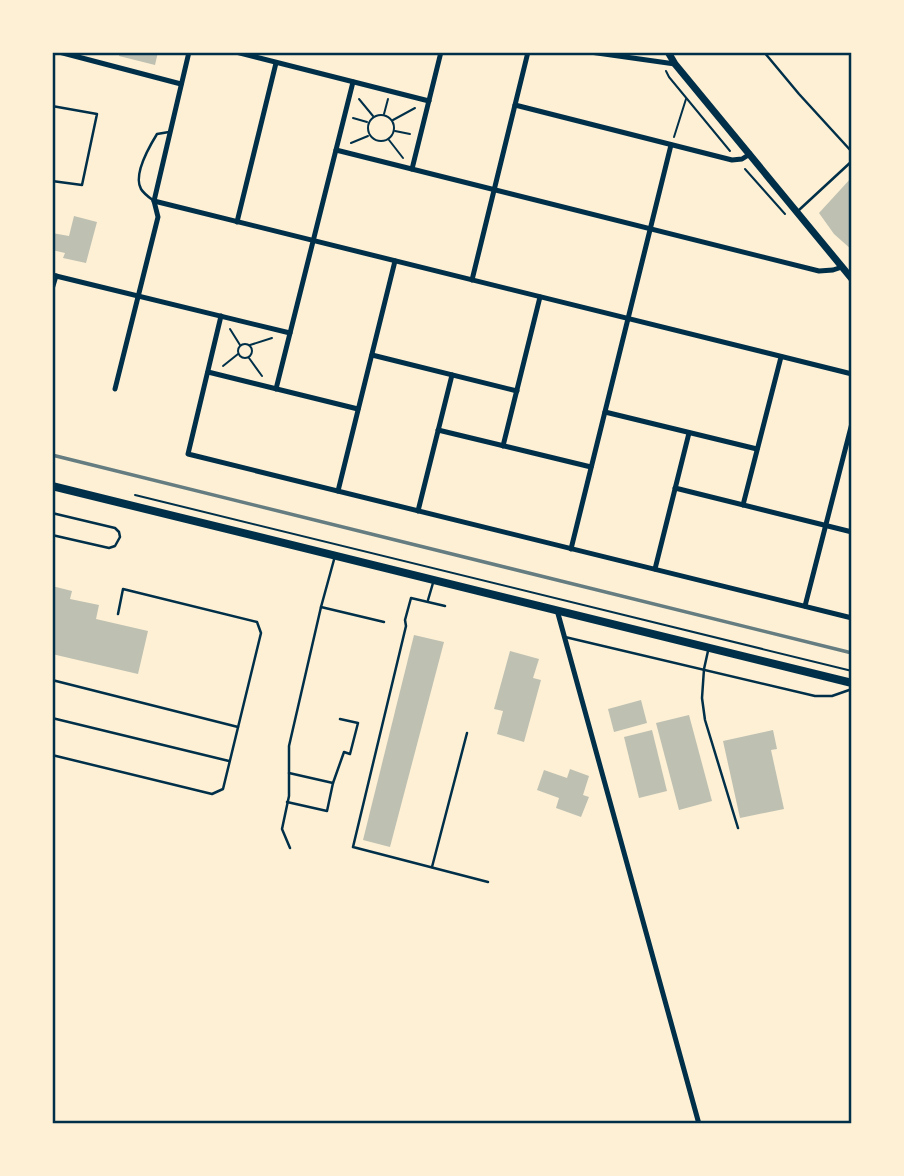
<svg xmlns="http://www.w3.org/2000/svg" width="904" height="1176" font-family="Arial,sans-serif">
  <rect width="100%" height="100%" fill="#fdf0d5"/>
  <g fill="#bec0b2">
    <polygon points="120,52 158,52 155,65 119,56"/>
    <polygon points="852,177 852,250 834,234 819,213"/>
    <polygon points="74,216 97,222 86,263 63,258 65,253 52,250 52,233 69,236"/>
    <polygon points="52,586 72,591 70,599 99,605 96,619 148,631 138,674 52,654"/>
    <polygon points="414,635 444,642 390,847 363,840"/>
    <polygon points="510,651 539,659 533,678 541,680 524,742 497,734 503,711 494,709"/>
    <polygon points="641,700 647,723 614,732 608,709"/>
    <polygon points="689,715 712,801 679,810 656,723"/>
    <polygon points="652,730 667,791 639,798 624,737"/>
    <polygon points="773,730 777,749 771,750 784,809 740,818 723,741"/>
    <polygon points="570,769 589,776 583,795 589,797 581,817 556,808 559,798 537,790 544,770 567,778"/>
  </g>
  <g fill="none" stroke-linecap="round" stroke-linejoin="round">
    <g stroke="#003049" stroke-width="2">
      <polyline points="666,71 669,77 730,151"/>
      <polyline points="359,99 373,116"/>
      <polyline points="384,114 388,99"/>
      <circle cx="381" cy="128" r="13"/>
      <polyline points="353,118 367,122"/>
      <polyline points="393,120 415,108"/>
      <polyline points="395,131 410,134"/>
      <polyline points="674,137 686,99"/>
      <polyline points="389,140 403,158"/>
      <polyline points="351,143 368,136"/>
      <polyline points="745,169 785,214"/>
      <polyline points="230,329 240,345"/>
      <circle cx="245" cy="351" r="7"/>
      <polyline points="250,345 272,338"/>
      <polyline points="249,358 262,376"/>
      <polyline points="223,366 238,354"/>
      <polyline points="135,495 852,671"/>
    </g>
    <g stroke="#003049" stroke-width="2.5">
      <polyline points="764,52 799,94 852,152"/>
      <polyline points="52,106 97,114 82,185 52,181"/>
      <path d="M154 201C150 198 144 194 141 189 133 175 149 147 157 134L169 132"/>
      <polyline points="799,210 852,161"/>
      <polyline points="52,513 115,528 119,532 120,537 115,546 109,548 52,535"/>
      <polyline points="428,600 433,583"/>
      <polyline points="445,606 411,598 405,620 406,626 353,847 488,882"/>
      <polyline points="321,607 384,622"/>
      <polyline points="565,637 815,696 832,696 852,689"/>
      <polyline points="708,651 704,669 702,698 705,720 738,828"/>
      <polyline points="52,680 238,727"/>
      <polyline points="52,718 229,761"/>
      <polyline points="52,755 212,794 223,789 261,633 257,622 123,589 118,614"/>
      <polyline points="333,783 344,752 350,754 358,723 340,719"/>
      <polyline points="287,802 327,811 333,783 289,773"/>
      <polyline points="290,848 282,829 289,796 289,746 321,607 335,556"/>
      <polyline points="432,867 467,733"/>
    </g>
    <g stroke="#003049" stroke-width="5">
      <polyline points="59,52 181,84"/>
      <polyline points="236,52 429,101"/>
      <polyline points="590,52 675,64"/>
      <polyline points="515,105 732,160 742,159 750,154"/>
      <polyline points="336,150 819,271 833,270 842,267"/>
      <polyline points="412,169 441,52"/>
      <polyline points="154,201 852,374"/>
      <polyline points="237,222 276,63"/>
      <polyline points="52,275 290,333"/>
      <polyline points="472,280 528,52"/>
      <polyline points="52,289 56,276"/>
      <polyline points="221,316 188,454 852,618"/>
      <polyline points="372,355 517,391"/>
      <polyline points="208,372 358,409"/>
      <polyline points="115,389 158,217 154,201 189,52"/>
      <polyline points="276,389 353,82"/>
      <polyline points="605,412 757,449"/>
      <polyline points="438,430 591,467"/>
      <polyline points="503,446 540,297"/>
      <polyline points="675,488 852,532"/>
      <polyline points="338,491 395,261"/>
      <polyline points="743,505 781,357"/>
      <polyline points="418,511 452,375"/>
      <polyline points="571,549 671,145"/>
      <polyline points="655,569 689,433"/>
      <polyline points="805,606 852,423"/>
      <polyline points="557,610 699,1124"/>
    </g>
    <polyline stroke="#003049" stroke-width="7" points="668,52 675,64 852,279"/>
    <polyline stroke="#003049" stroke-width="8" points="52,486 852,683"/>
    <polyline stroke="#657d81" stroke-width="3.5" points="52,455 852,653"/>
  </g>
  <rect width="904" height="1176" fill="none" stroke="#fdf0d5" stroke-width="108"/>
  <rect x="54" y="54" width="796" height="1068" fill="none" stroke="#003049" stroke-width="2.5"/>
</svg>
